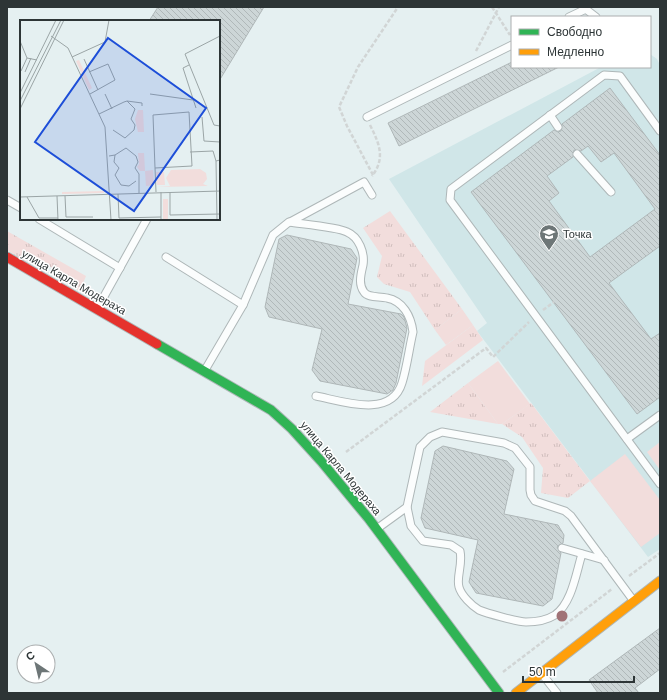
<svg xmlns="http://www.w3.org/2000/svg" width="667" height="700" font-family="Arial,sans-serif">
  <defs>
    <pattern id="grass-tufts" width="24" height="20" patternUnits="userSpaceOnUse"><rect width="24" height="20" fill="#f2dddc"/><path d="M3 7l-1-3M5 7V3M7 7l1-3M15 17l-1-3M17 17v-4M19 17l1-3" fill="none" stroke="#d0bebd"/></pattern>
    <pattern id="building-back-hatch" width="6" height="6" patternUnits="userSpaceOnUse"><rect width="6" height="6" fill="#cdd6d7"/><path d="M-1 5l2 2M0 0l6 6M5-1l2 2" fill="none" stroke="#b0b8b9"/></pattern>
  </defs>
  <rect width="100%" height="100%" fill="#e5f0f1"/>
  <polygon fill="#d0e6e8" points="650,54 657,59 660,65 660,549 648,557 477,331 487,323 389,179 601,67 650,67"/>
  <g fill="url(#grass-tufts)">
    <polygon points="390,211 462,309 435,330 410,292 384,284 377,277 382,256 363,228"/>
    <polygon points="7,231 86,276 80,291 72,287 75,281 31,256 26,262 7,250"/>
    <polygon points="473,325 483,340 422,386 425,361"/>
    <polygon points="468,383 498,424 430,412"/>
    <polygon points="531,403 590,481 568,498 541,493 543,468 522,437 502,424"/>
  </g>
  <g fill="#f2dddc">
    <polygon points="462,309 473,325 446,345 435,330"/>
    <polygon points="498,361 530,404 502,424 498,424 468,383"/>
    <polygon points="660,442 660,470 647,452"/>
    <polygon points="625,454 660,500 660,533 641,547 590,481"/>
  </g>
  <g fill="url(#building-back-hatch)" stroke="#afb7b8" fill-rule="evenodd">
    <polygon points="158,7 264,7 219,81 219,21 149,21"/>
    <polygon points="512,62 512,67 559,67 399,146 388,123"/>
    <path d="M610 88 660 155V246L609 283 651 339 660 333V397L637 414 471 192 554 130 558 132 561 131 562 124ZM588 146 601 162 614 153 655 209 590 257 549 201 559 193 547 176 573 157 574 150 581 151Z"/>
    <polygon points="287,235 351,249 357,258 348,304 401,314 404,317 407,328 396,383 393,390 387,394 320,381 312,370 322,329 269,317 265,307 279,239"/>
    <polygon points="443,446 507,461 514,469 504,514 558,525 564,535 563,543 557,547 561,553 552,599 543,606 476,593 469,582 478,540 425,528 421,518 435,451"/>
    <polygon points="660,628 660,669 635,688 639,693 598,693 589,680"/>
  </g>
  <g fill="none" stroke-linecap="round" stroke-linejoin="round">
    <g stroke="#aeb7b8" stroke-width="9">
      <g id="lane">
        <polyline points="583,7 596,17"/>
        <polyline points="569,17 586,9"/>
        <polyline points="550,115 558,127"/>
        <polyline points="367,117 512,45"/>
        <polyline points="660,131 620,76 604,75 451,189 450,200 660,484"/>
        <polyline points="577,154 611,192"/>
        <polyline points="7,200 21,208"/>
        <polyline points="39,219 120,268"/>
        <polyline points="290,222 364,182 372,195"/>
        <polyline points="166,257 243,305"/>
        <polyline points="97,309 147,219"/>
        <path d="M205 370 243 305 273 235 289 222C302 224 338 227 347 232 359 237 365 253 363 265 361 274 358 284 364 292 368 298 379 296 387 298 403 301 411 316 413 332 409 349 407 367 402 383 391 419 342 401 316 396"/>
        <polyline points="627,439 660,415"/>
        <path d="M407 507 411 526 423 541 451 545 460 551C463 565 456 577 459 587 461 595 472 606 479 610 486 613 518 622 526 622 536 622 547 620 555 615 572 603 576 573 582 554"/>
        <polyline points="378,528 407,507 420,447 430,437 442,432 504,443 515,448 530,467 530,490 531,495 535,501 565,511 571,516 633,600"/>
        <polyline points="562,548 604,560"/>
        <polyline points="542,674 557,693"/>
      </g>
    </g>
    <g stroke="#aeb7b8" stroke-width="11">
      <polyline id="fast" points="157,344 271,410 292,429 321,461 369,519 499,693"/>
    </g>
    <g stroke="#aeb7b8" stroke-width="11">
      <polyline id="slow" points="516,693 660,581"/>
    </g>
    <g stroke="#aeb7b8" stroke-width="11">
      <polyline id="jam" points="7,257 157,344"/>
    </g>
    <g stroke="#d1d5d5" stroke-width="2.5" stroke-dasharray="4 2" stroke-linecap="butt">
      <polyline points="492,7 510,35"/>
      <polyline points="476,51 499,7"/>
      <path d="M370 125C379 143 386 158 372 176"/>
      <polyline points="373,175 347,126 339,107 358,67 398,7"/>
      <polyline points="543,310 554,302"/>
      <polyline points="346,452 486,348 493,357 529,322"/>
      <polyline points="629,576 660,553"/>
      <polyline points="503,672 612,589"/>
    </g>
    <use href="#lane" stroke="#fbfdfd" stroke-width="7"/>
    <use href="#fast" stroke="#30b455" stroke-width="9"/>
    <use href="#slow" stroke="#ff9f0a" stroke-width="9"/>
    <use href="#jam" stroke="#e5322d" stroke-width="9"/>
  </g>
  <circle fill="#a17377" cx="562" cy="616" r="5.5"/>
  <defs>
    <g id="school-pin" transform="scale(1)"><path d="M0 17L-7.5 6A9.5 9.5 0 1 1 7.5 6Z" fill="#6d7677" stroke="#fff"/><path d="M0-5L7-2L0 1L-7-2ZM-4 1L0 2.5L4 1V4Q0 6-4 4Z" fill="#fff"/></g>
  </defs>
  <g fill-rule="evenodd">
    <use href="#school-pin" x="549" y="234"/>
  </g>
  <g text-anchor="middle" dominant-baseline="central" stroke-width="3" stroke-linejoin="round" paint-order="stroke">
    <g font-size="11" fill="#2d3536" stroke="#fff" text-anchor="start">
      <text x="563" y="234">Точка</text>
    </g>
    <g font-size="11" fill="#2d3536" stroke="#fff">
      <text transform="translate(74 282) rotate(30)">улица Карла Модераха</text>
      <text transform="translate(341 468) rotate(50)">улица Карла Модераха</text>
    </g>
  </g>
  <g transform="translate(20 20)">
    <rect width="200" height="200" fill="#e5f0f1"/>
    <path d="M59 40 72 68 69 70 56 41ZM118 90H123L124 112H118L115 99ZM118 133H124L125 151H120L117 147 119 144ZM84 171V173L42 174V172ZM143 179H148V199H143Z" fill="#f2dddc"/>
    <path d="M180 149 186 153 187 159 183 164 188 166 137 167 150 166 146 158 151 150ZM133 150 134 165 126 166 125 151ZM136 152H144L145 165H137Z" fill="#f2dddc"/>
    <path fill="none" stroke="#9ba5a6" stroke-width="1" d="M31 16 48 28 85 107 91 200M200 16 165 34 194 105 200 106M0 21 7 38M52 37 85 22 89 0M64 39 78 70M169 45 163 48 176 88M1 51 7 38 17 40M5 52 11 38M69 52 88 44 95 60 70 74M0 73 36 0M85 74 92 89M130 74 173 80M0 81 41 0M107 81 122 83V86M0 89 44 0M79 94 104 82 107 81 115 89 111 99 115 105 114 110 105 118 93 110M182 97 184 121 200 122M170 132 193 131 196 141M95 135 94 142 99 148 95 155 101 165 109 166 116 161M89 136 95 135 106 128 116 136 118 142 115 148 119 154V173M135 148 172 146 169 92 133 95 135 148 136 172M141 172V200M150 172V195L200 194M98 174 99 198 141 197M37 176 38 200M45 176 46 197H73M0 177 200 171M7 177 19 198H38M197 200 196 141 200 140"/>
    <path fill="#1d4ed8" fill-opacity="0.15" stroke="#1d4ed8" stroke-width="2" d="M88 18 186 88 114 191 15 122Z"/>
    <rect width="200" height="200" fill="none" stroke="#2d3536" stroke-width="2"/>
  </g>
  <rect width="667" height="700" fill="none" stroke="#2d3536" stroke-width="16"/>
  <rect x="511" y="16" width="140" height="52" fill="#ffffff" stroke="#abaeaf"/>
  <rect x="519" y="29" width="20" height="6" fill="#30b455" stroke="#abaeaf"/>
  <text x="547" y="36" font-size="12" fill="#2d3536">Свободно</text>
  <rect x="519" y="49" width="20" height="6" fill="#ff9f0a" stroke="#abaeaf"/>
  <text x="547" y="56" font-size="12" fill="#2d3536">Медленно</text>
  <g transform="translate(36 664) rotate(325)"><circle r="19" fill="#ffffff" stroke="#abaeaf"/>
  <path d="M0-3L7 15L0 10L-7 15Z" fill="#6d7677"/>
  <text y="-6" font-size="11" font-weight="bold" text-anchor="middle" fill="#2d3536">С</text>
  </g>
  <path d="M523 676v6h111v-6" fill="none" stroke="#2d3536" stroke-width="2"/>
  <text x="529" y="676" font-size="12" fill="#2d3536" stroke="#ffffff" stroke-width="3" paint-order="stroke">50 m</text>
</svg>
